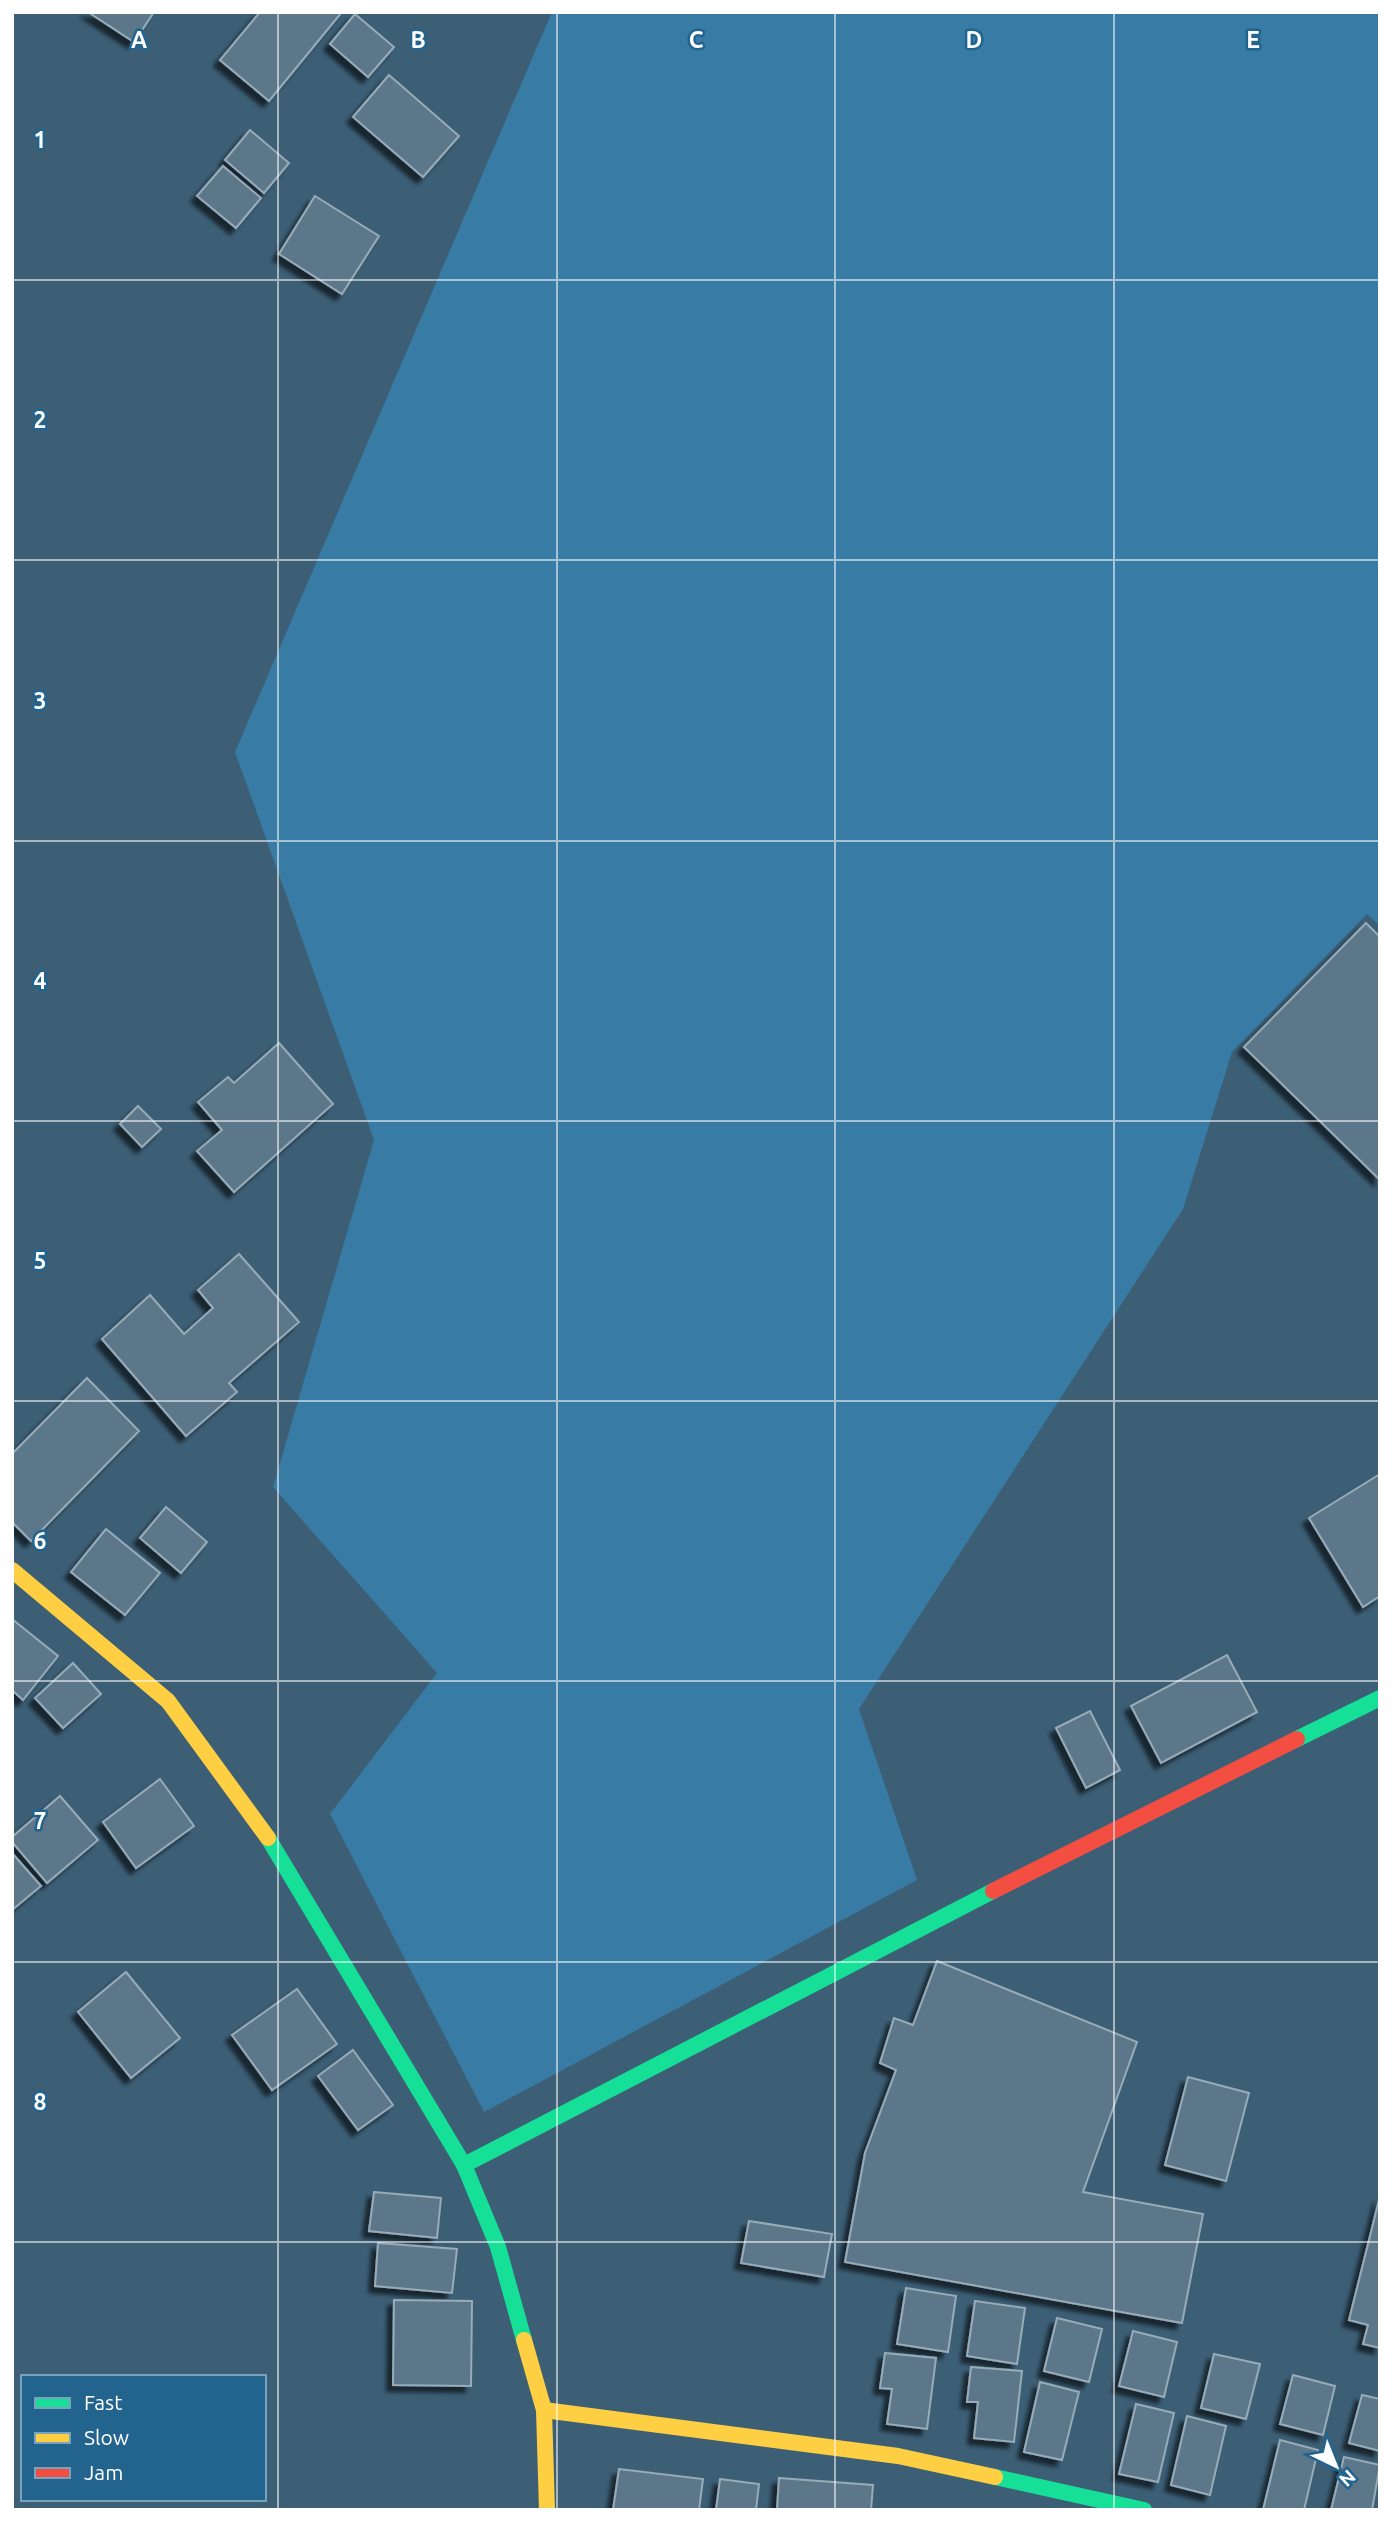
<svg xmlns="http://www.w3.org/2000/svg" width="1392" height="2522" font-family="Ubuntu,sans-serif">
  <defs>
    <filter id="shadow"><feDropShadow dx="-6" dy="6" stdDeviation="2" flood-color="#0009"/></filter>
  </defs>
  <rect width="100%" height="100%" fill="#3c5f76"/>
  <polygon fill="#387ba5" points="552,12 1380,12 1380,926 1367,914 1232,1052 1183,1209 859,1709 917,1880 484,2112 330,1814 437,1673 273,1487 374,1140 235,752"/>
  <g fill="#5b7789" stroke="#98abb8" stroke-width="2" filter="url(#shadow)">
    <polygon points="88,12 154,12 134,42"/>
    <polygon points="260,12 342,12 269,101 220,60"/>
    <polygon points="355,14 394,47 368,77 330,44"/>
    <polygon points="389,75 459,136 423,177 353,117"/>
    <polygon points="250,130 289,163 264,193 225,160"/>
    <polygon points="223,166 261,198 236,228 197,196"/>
    <polygon points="315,196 379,236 342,294 279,254"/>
    <polygon points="1366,923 1380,937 1380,1180 1244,1047"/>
    <polygon points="279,1043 333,1104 234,1192 197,1151 222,1130 198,1102 228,1077 234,1083"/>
    <polygon points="138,1106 161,1129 142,1147 120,1124"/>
    <polygon points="239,1254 299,1322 229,1383 237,1392 186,1436 102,1339 150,1295 184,1334 213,1308 198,1290"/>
    <polygon points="87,1378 139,1431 31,1541 12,1522 12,1454"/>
    <polygon points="1380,1474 1380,1596 1363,1607 1309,1518"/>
    <polygon points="166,1507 207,1542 181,1573 140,1538"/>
    <polygon points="106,1529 160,1573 125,1615 71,1572"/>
    <polygon points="12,1619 58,1656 23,1700 12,1690"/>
    <polygon points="1227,1655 1257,1712 1161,1763 1131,1706"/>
    <polygon points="73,1663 101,1694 63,1728 35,1698"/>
    <polygon points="1090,1711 1120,1770 1086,1788 1056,1728"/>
    <polygon points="160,1779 194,1826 136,1868 103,1822"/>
    <polygon points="60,1796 98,1840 47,1883 12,1842 12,1837"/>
    <polygon points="12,1853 41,1886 12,1910"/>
    <polygon points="937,1961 1137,2042 1083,2192 1203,2214 1182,2323 845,2262 865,2153 896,2070 880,2063 894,2018 913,2025"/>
    <polygon points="126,1972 180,2038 131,2078 78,2012"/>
    <polygon points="297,1989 337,2044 272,2090 232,2035"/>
    <polygon points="353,2050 393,2105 358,2130 318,2076"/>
    <polygon points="1188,2077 1249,2093 1226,2181 1165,2165"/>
    <polygon points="374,2192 441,2198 437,2238 369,2231"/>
    <polygon points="1380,2196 1380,2348 1363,2344 1368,2325 1349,2320"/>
    <polygon points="749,2221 832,2234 824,2277 741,2263"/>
    <polygon points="378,2243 457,2249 452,2293 375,2286"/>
    <polygon points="906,2288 956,2296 948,2352 897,2344"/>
    <polygon points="394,2300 472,2301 471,2386 393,2385"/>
    <polygon points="975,2301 1025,2308 1017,2364 967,2356"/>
    <polygon points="1057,2318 1102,2329 1089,2382 1044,2371"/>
    <polygon points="1133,2331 1177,2342 1164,2397 1119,2386"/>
    <polygon points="885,2353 936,2358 927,2429 887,2424 892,2389 880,2388"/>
    <polygon points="1214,2354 1260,2364 1246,2419 1201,2408"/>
    <polygon points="971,2367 1022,2371 1014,2442 974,2438 978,2402 967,2402"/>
    <polygon points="1293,2375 1335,2386 1323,2435 1280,2424"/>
    <polygon points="1040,2382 1079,2392 1062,2460 1024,2452"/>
    <polygon points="1362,2395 1380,2399 1380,2451 1349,2443"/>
    <polygon points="1136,2404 1174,2413 1158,2482 1119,2474"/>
    <polygon points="1187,2416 1226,2426 1210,2495 1171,2485"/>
    <polygon points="1280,2440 1318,2450 1304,2510 1263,2510"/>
    <polygon points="1344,2457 1380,2465 1372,2510 1331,2510"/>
    <polygon points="619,2469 703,2479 699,2510 613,2510"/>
    <polygon points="779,2478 873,2485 871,2510 777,2510"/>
    <polygon points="720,2479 759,2484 756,2510 716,2510"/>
  </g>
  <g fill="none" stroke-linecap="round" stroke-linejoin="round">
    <g stroke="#16e098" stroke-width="16">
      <polyline points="1297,1739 1380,1698"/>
      <polyline points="268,1838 464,2165 498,2247 524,2340"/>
      <polyline points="464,2165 993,1891"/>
      <polyline points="995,2477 1144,2510"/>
    </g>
    <g stroke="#ffcf43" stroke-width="16">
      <polyline points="12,1570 168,1701 268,1838"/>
      <polyline points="524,2340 544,2410 547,2510"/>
      <polyline points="544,2410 898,2456 995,2477"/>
    </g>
    <polyline stroke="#f24e42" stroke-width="16" points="993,1891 1297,1739"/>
  </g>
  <path fill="none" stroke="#fff" stroke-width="2" stroke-opacity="0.55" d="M278 12V2510M557 12V2510M835 12V2510M1114 12V2510M12 280H1380M12 560H1380M12 841H1380M12 1121H1380M12 1401H1380M12 1681H1380M12 1962H1380M12 2242H1380"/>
  <g font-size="23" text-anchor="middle" font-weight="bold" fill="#fff" stroke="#23648f" stroke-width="5" stroke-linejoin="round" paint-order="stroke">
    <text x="139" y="48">A</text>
    <text x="418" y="48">B</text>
    <text x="696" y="48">C</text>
    <text x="974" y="48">D</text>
    <text x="1253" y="48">E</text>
    <text x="40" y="148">1</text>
    <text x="40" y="428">2</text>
    <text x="40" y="709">3</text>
    <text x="40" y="989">4</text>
    <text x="40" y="1269">5</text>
    <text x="40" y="1549">6</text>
    <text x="40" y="1829">7</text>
    <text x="40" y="2110">8</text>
  </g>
  <rect width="1392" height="2522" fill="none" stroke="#ffffff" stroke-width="28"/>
  <rect x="21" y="2375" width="245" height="126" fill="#23648f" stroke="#7ba2bc" stroke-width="2"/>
  <rect x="35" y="2398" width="35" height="10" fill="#16e098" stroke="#7ba2bc" stroke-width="2"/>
  <text x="84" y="2410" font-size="21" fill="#ffffff">Fast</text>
  <rect x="35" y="2433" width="35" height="10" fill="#ffcf43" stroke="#7ba2bc" stroke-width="2"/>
  <text x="84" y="2445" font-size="21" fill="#ffffff">Slow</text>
  <rect x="35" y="2468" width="35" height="10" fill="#f24e42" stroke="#7ba2bc" stroke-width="2"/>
  <text x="84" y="2480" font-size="21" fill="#ffffff">Jam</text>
  <g transform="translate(1336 2466) rotate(137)" stroke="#23648f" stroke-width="5" paint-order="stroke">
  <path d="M0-5L12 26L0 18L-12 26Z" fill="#ffffff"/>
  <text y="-10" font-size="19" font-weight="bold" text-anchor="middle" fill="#ffffff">N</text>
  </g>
</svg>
